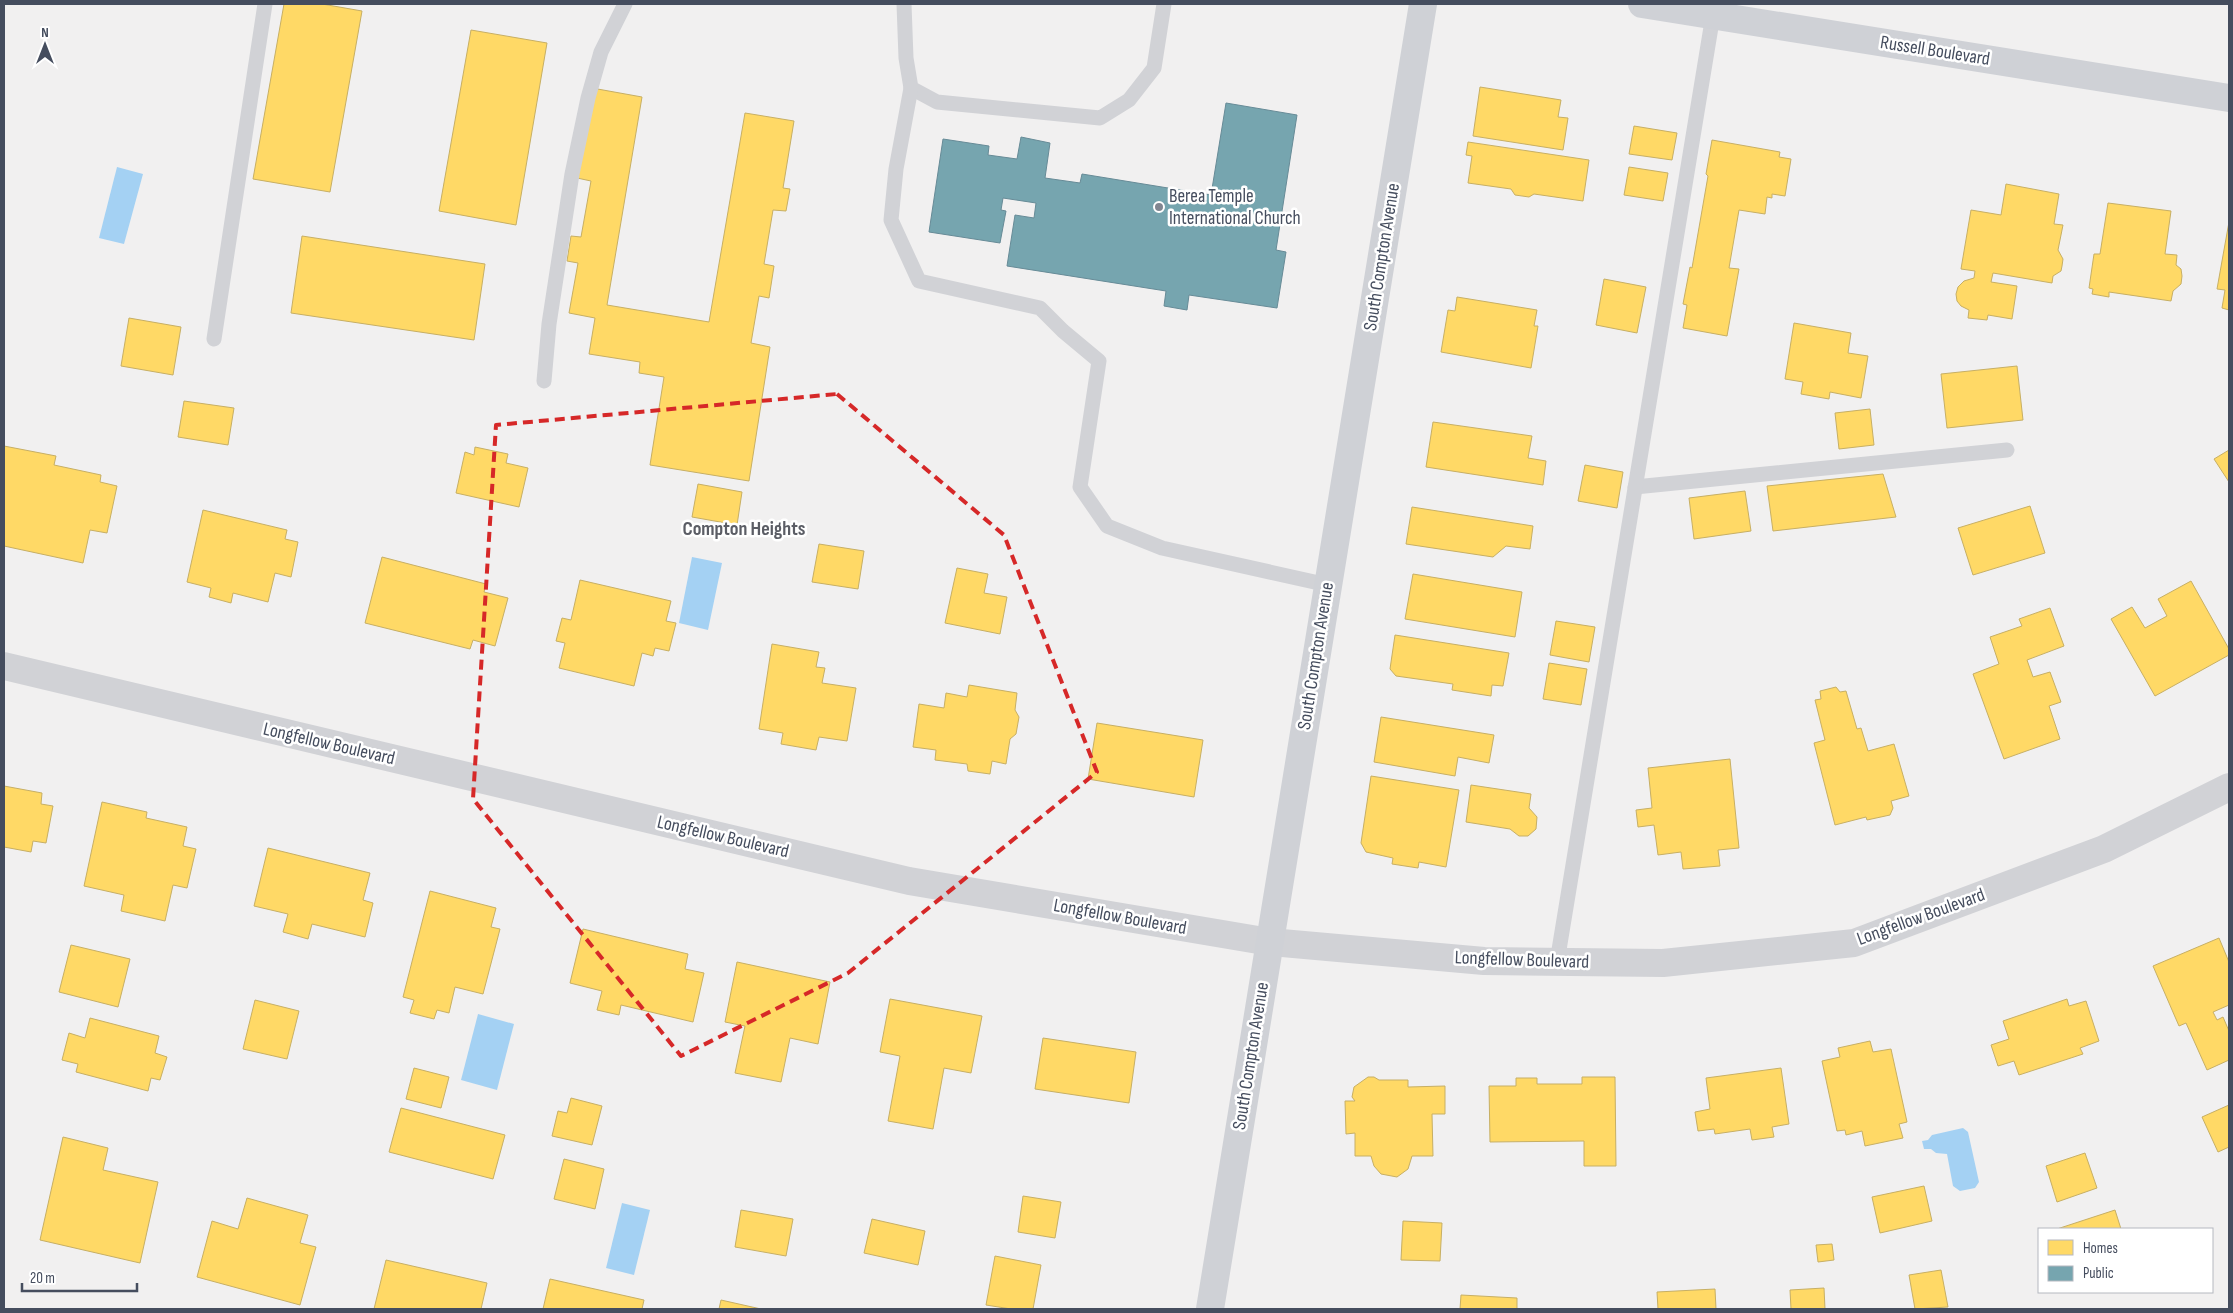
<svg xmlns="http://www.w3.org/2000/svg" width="2233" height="1313" font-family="'Sofia Sans Condensed',sans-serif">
  <rect width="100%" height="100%" fill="#f1f0f0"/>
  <g fill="#a4d1f3">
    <polygon points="117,167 143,174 124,244 99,238"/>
    <polygon points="692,557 722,563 708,630 679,623"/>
    <polygon points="478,1014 514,1024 497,1090 461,1080"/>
    <polygon points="1963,1128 1968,1132 1979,1182 1975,1188 1960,1191 1953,1186 1947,1154 1936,1153 1931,1149 1924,1149 1922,1141 1928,1140 1932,1135"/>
    <polygon points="622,1203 650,1210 634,1275 606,1268"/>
  </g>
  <g fill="#ffd966" stroke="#c7af64">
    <polygon points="284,4 322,4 362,11 330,192 253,179"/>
    <polygon points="471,30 547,43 516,225 439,211"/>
    <polygon points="1480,87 1561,100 1558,117 1568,118 1563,150 1473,136"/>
    <polygon points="592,88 642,97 607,305 709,322 745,113 794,121 783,188 790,189 786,211 773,210 764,264 774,266 769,298 759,296 751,343 770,347 749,481 650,465 664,377 639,373 640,362 589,354 595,318 569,313 578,263 567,261 571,236 581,237 591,181 577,178"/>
    <polygon points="1634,126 1677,133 1672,160 1629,154"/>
    <polygon points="1712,140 1780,152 1779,157 1791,159 1785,196 1772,194 1772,198 1767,197 1765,214 1739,210 1729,268 1739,269 1727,336 1683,328 1687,305 1683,304 1690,267 1692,268 1708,176 1706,174"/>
    <polygon points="1468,142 1589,160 1583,201 1534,194 1529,197 1515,195 1511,189 1468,183 1472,156 1466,155"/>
    <polygon points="1629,167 1668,173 1663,201 1624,195"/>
    <polygon points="2006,184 2059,194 2054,224 2063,225 2058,250 2063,259 2062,266 2061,271 2053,276 2052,283 1993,273 1991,282 2017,286 2012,319 1988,315 1987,320 1968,318 1969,310 1961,306 1957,301 1956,294 1958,287 1964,281 1974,278 1975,271 1961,269 1971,210 2001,215"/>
    <polygon points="2108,203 2171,211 2165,254 2177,255 2176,265 2181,269 2182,276 2181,284 2173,291 2171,301 2109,292 2109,297 2092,294 2093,289 2089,288 2094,254 2100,254"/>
    <polygon points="2229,222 2229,310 2222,308 2225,290 2217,289"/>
    <polygon points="302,236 485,264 474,340 291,313"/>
    <polygon points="1604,279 1646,287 1637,333 1596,325"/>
    <polygon points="1457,297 1537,310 1534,326 1538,326 1531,368 1441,352 1448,310 1455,311"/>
    <polygon points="129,318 181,327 173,375 121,366"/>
    <polygon points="1794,323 1851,333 1848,353 1868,356 1861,398 1830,392 1829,399 1801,394 1803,382 1785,379"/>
    <polygon points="2017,366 2023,420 1947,428 1941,374"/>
    <polygon points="184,401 234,408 228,445 178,437"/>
    <polygon points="1870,409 1874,445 1839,449 1835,413"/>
    <polygon points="1433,422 1532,436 1528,458 1546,461 1543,485 1426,467"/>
    <polygon points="4,446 56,456 54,465 101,475 100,482 117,486 107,533 90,530 83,563 4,546"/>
    <polygon points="475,447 508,454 506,463 528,468 519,507 456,493 465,452 474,455"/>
    <polygon points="2229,450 2229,482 2214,459"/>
    <polygon points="1585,465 1623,472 1617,508 1578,501"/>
    <polygon points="1883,474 1896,517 1773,531 1767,486"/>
    <polygon points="698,484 742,492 737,525 692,517"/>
    <polygon points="1745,491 1751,531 1694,539 1689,498"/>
    <polygon points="2030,506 2045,553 1973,575 1958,528"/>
    <polygon points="1412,507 1533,526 1530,549 1506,546 1493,557 1406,544"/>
    <polygon points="203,510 287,530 285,539 298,542 291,577 275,573 268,602 233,593 231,603 209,597 211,588 187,582"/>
    <polygon points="819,544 864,551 858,589 812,582"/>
    <polygon points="382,557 486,584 484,592 508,598 495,646 473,640 470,649 365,623"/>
    <polygon points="957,568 988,574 984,593 1007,597 1000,634 945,623"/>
    <polygon points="1413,574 1522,592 1515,637 1405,619"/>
    <polygon points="580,580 671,601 666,621 676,623 669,651 655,648 653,656 642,653 634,686 559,668 565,643 556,641 562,618 571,620"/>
    <polygon points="2191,581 2229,649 2229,655 2155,696 2111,619 2132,607 2145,628 2167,616 2158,599"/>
    <polygon points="2050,608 2064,646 2027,660 2033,677 2050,672 2061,702 2049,706 2060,739 2004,759 1973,674 1999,664 1990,637 2022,626 2019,619"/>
    <polygon points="1556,621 1595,627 1589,662 1550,655"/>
    <polygon points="1395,635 1509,653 1503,686 1492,685 1491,696 1452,690 1453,684 1396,676 1390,669"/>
    <polygon points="772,644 819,652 816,667 825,668 822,683 856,688 847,741 819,737 816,750 781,744 783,733 759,729"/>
    <polygon points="1549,663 1587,669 1581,705 1543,699"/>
    <polygon points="969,685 1017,693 1015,710 1019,717 1016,734 1010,739 1006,764 992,761 990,774 968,771 967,764 935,760 936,750 913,747 919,704 944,708 946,693 967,697"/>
    <polygon points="1836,687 1840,692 1846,691 1857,729 1861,728 1868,751 1894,744 1909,796 1891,801 1893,808 1890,815 1867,820 1866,817 1835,825 1814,743 1825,740 1815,700 1821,699 1820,691"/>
    <polygon points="1381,717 1494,735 1489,763 1458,757 1455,776 1374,762"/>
    <polygon points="1097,723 1203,740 1194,797 1088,779"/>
    <polygon points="1730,759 1739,848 1718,850 1720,866 1683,869 1681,852 1658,855 1654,825 1638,827 1636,810 1652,808 1648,768"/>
    <polygon points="1371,776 1459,790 1446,867 1419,862 1418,868 1392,864 1393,858 1366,852 1361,843"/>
    <polygon points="1471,785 1531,794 1529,808 1537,817 1536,829 1528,836 1519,836 1510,829 1466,822"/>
    <polygon points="4,786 42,793 41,804 53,806 46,843 33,841 31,852 4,847"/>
    <polygon points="102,802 147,812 146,818 187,827 183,846 196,849 187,888 173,885 165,921 121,911 124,895 84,886"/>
    <polygon points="268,848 370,873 363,900 373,903 365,937 312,924 308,939 283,932 288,914 254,906"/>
    <polygon points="430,891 496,908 491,927 500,929 483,994 455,987 449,1013 437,1010 434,1019 410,1013 414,1000 403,997"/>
    <polygon points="583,929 688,954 685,969 704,973 693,1022 621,1005 619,1015 597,1010 602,991 570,983"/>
    <polygon points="2219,938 2229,962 2229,1005 2213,1012 2217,1020 2223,1017 2229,1031 2229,1060 2207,1070 2186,1023 2179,1026 2153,966"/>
    <polygon points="71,945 130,959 118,1007 59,992"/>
    <polygon points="737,962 830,982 818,1044 790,1038 781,1082 735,1073 745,1026 725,1022"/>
    <polygon points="890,999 982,1016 971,1073 944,1068 933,1129 888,1121 900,1056 880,1052"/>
    <polygon points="2067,999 2069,1006 2086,1001 2099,1041 2080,1048 2083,1054 2019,1075 2014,1061 1998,1066 1991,1045 2009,1039 2003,1021"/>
    <polygon points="255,1000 299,1011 287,1059 243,1049"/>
    <polygon points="90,1018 159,1036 155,1053 167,1057 160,1080 151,1078 148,1091 76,1072 78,1064 62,1060 69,1033 85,1038"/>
    <polygon points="1043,1038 1136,1052 1129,1103 1035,1089"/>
    <polygon points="1870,1041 1873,1052 1891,1049 1907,1122 1899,1124 1903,1138 1865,1146 1862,1131 1846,1135 1845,1130 1837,1131 1822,1061 1840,1057 1838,1048"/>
    <polygon points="414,1068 449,1077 441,1108 406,1099"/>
    <polygon points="1781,1068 1789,1124 1772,1127 1774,1137 1752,1140 1750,1129 1715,1134 1714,1129 1698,1131 1695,1112 1710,1109 1706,1078"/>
    <polygon points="1368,1077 1374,1077 1379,1080 1408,1080 1408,1087 1445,1086 1445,1114 1432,1114 1433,1156 1412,1156 1408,1169 1397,1177 1381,1174 1374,1166 1371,1156 1355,1156 1355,1133 1346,1134 1345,1101 1355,1101 1352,1097 1354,1087"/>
    <polygon points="1582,1077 1615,1077 1616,1166 1584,1166 1584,1141 1490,1142 1489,1086 1516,1086 1516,1078 1537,1078 1537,1084 1582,1084"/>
    <polygon points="571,1098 602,1106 592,1145 552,1136 558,1111 567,1113"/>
    <polygon points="2229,1105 2229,1147 2218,1152 2202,1117"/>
    <polygon points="401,1108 505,1135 493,1179 389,1152"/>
    <polygon points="63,1137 108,1148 103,1170 158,1182 140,1263 40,1240"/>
    <polygon points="2085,1153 2097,1188 2057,1202 2046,1166"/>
    <polygon points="564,1159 604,1169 595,1209 554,1199"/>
    <polygon points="1924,1186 1932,1221 1880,1233 1872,1197"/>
    <polygon points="1023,1196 1061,1202 1055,1238 1018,1232"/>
    <polygon points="247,1198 308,1215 300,1243 316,1247 300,1305 197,1277 212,1221 238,1229"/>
    <polygon points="741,1210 793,1219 786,1256 735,1247"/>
    <polygon points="2115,1210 2121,1229 2057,1229"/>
    <polygon points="872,1219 925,1231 918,1265 864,1253"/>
    <polygon points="1403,1221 1442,1223 1440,1261 1401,1260"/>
    <polygon points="1832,1244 1834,1260 1818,1262 1816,1245"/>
    <polygon points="995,1256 1041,1265 1033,1309 1011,1309 986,1305"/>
    <polygon points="386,1260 487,1283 481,1309 374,1309"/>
    <polygon points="1941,1270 1948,1307 1915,1309 1909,1275"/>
    <polygon points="550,1279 644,1300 642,1309 543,1309"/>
    <polygon points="1824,1288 1825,1309 1791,1309 1790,1290"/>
    <polygon points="1715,1289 1716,1309 1658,1309 1657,1292"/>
    <polygon points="1461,1295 1517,1298 1517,1309 1460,1309"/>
    <polygon points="721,1300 761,1309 719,1309"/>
  </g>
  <polygon fill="#76a5af" stroke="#678b97" points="1226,103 1297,115 1276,250 1286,252 1277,308 1189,295 1187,310 1164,306 1166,291 1007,266 1015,215 1034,218 1036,203 1003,198 1001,210 1006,211 1000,243 929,232 943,139 989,146 988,155 1017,159 1021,137 1050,143 1045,178 1080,183 1082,174 1211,195"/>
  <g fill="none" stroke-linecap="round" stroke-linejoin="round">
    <g stroke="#d1d2d6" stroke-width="15">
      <polyline points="904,4 906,58 911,88 937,102 1100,118 1129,100 1154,68 1164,4"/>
      <polyline points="911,88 896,169 891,220 919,281 1040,308 1063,331 1099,361 1080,487 1107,526 1162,548 1328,585"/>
      <polyline points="214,339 265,4"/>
      <polyline points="544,381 549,324 572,174 588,98 601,52 625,4"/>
      <polyline points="1635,487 2007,450"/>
      <polyline points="1557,962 1713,15"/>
    </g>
    <polyline stroke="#d1d2d6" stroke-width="28" points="4,666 909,881 1270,942 1484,961 1663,963 1854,943 2104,849 2229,787"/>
    <g stroke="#cfd1d6" stroke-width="28">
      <polyline points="1642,4 2229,98"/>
      <polyline points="1210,1309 1423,4"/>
    </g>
  </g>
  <path fill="none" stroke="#d62828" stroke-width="4" stroke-dasharray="10 6" stroke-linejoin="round" d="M837 394 1004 535 1097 772 848 973 681 1056 473 799 496 425Z"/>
  <circle fill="#818691" stroke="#fff" stroke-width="2" cx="1159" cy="207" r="5"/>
  <g text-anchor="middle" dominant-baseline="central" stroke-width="5" stroke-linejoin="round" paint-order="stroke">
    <g font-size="19" fill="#454d5e" stroke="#fff">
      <text transform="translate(1935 51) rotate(9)">Russell Boulevard</text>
      <text transform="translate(1382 257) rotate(-81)">South Compton Avenue</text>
      <text transform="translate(1316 656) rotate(-81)">South Compton Avenue</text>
      <text transform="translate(329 744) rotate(13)">Longfellow Boulevard</text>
      <text transform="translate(723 837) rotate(13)">Longfellow Boulevard</text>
      <text transform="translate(1120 917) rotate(10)">Longfellow Boulevard</text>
      <text transform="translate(1921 917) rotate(-20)">Longfellow Boulevard</text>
      <text transform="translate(1522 960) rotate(2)">Longfellow Boulevard</text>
      <text transform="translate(1251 1056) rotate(-81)">South Compton Avenue</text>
    </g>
    <g font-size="19" fill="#454d5e" stroke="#fff" text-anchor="start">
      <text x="1169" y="196">Berea Temple<tspan x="1169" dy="22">International Church</tspan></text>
    </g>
    <g font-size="20" font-weight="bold" fill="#5b5d65" stroke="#fff">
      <text x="744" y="529">Compton Heights</text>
    </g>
  </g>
  <rect width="2233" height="1313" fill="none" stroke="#454d5e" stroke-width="10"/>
  <rect x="2038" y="1228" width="175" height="65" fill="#ffffff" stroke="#b5b8bf"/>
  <rect x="2048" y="1240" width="25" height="15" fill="#ffd966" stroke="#b5b8bf"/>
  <text x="2083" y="1253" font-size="15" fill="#454d5e">Homes</text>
  <rect x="2048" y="1266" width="25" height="15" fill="#76a5af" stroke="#b5b8bf"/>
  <text x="2083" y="1278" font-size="15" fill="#454d5e">Public</text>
  <g transform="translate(45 45)" stroke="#ffffff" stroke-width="4" paint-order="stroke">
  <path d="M0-4L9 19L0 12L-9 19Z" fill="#454d5e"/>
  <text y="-8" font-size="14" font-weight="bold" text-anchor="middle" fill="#454d5e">N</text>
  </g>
  <path d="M22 1283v8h115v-8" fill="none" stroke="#454d5e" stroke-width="2.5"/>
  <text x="30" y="1283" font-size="15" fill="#454d5e" stroke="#ffffff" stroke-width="4" paint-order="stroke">20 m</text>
</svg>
